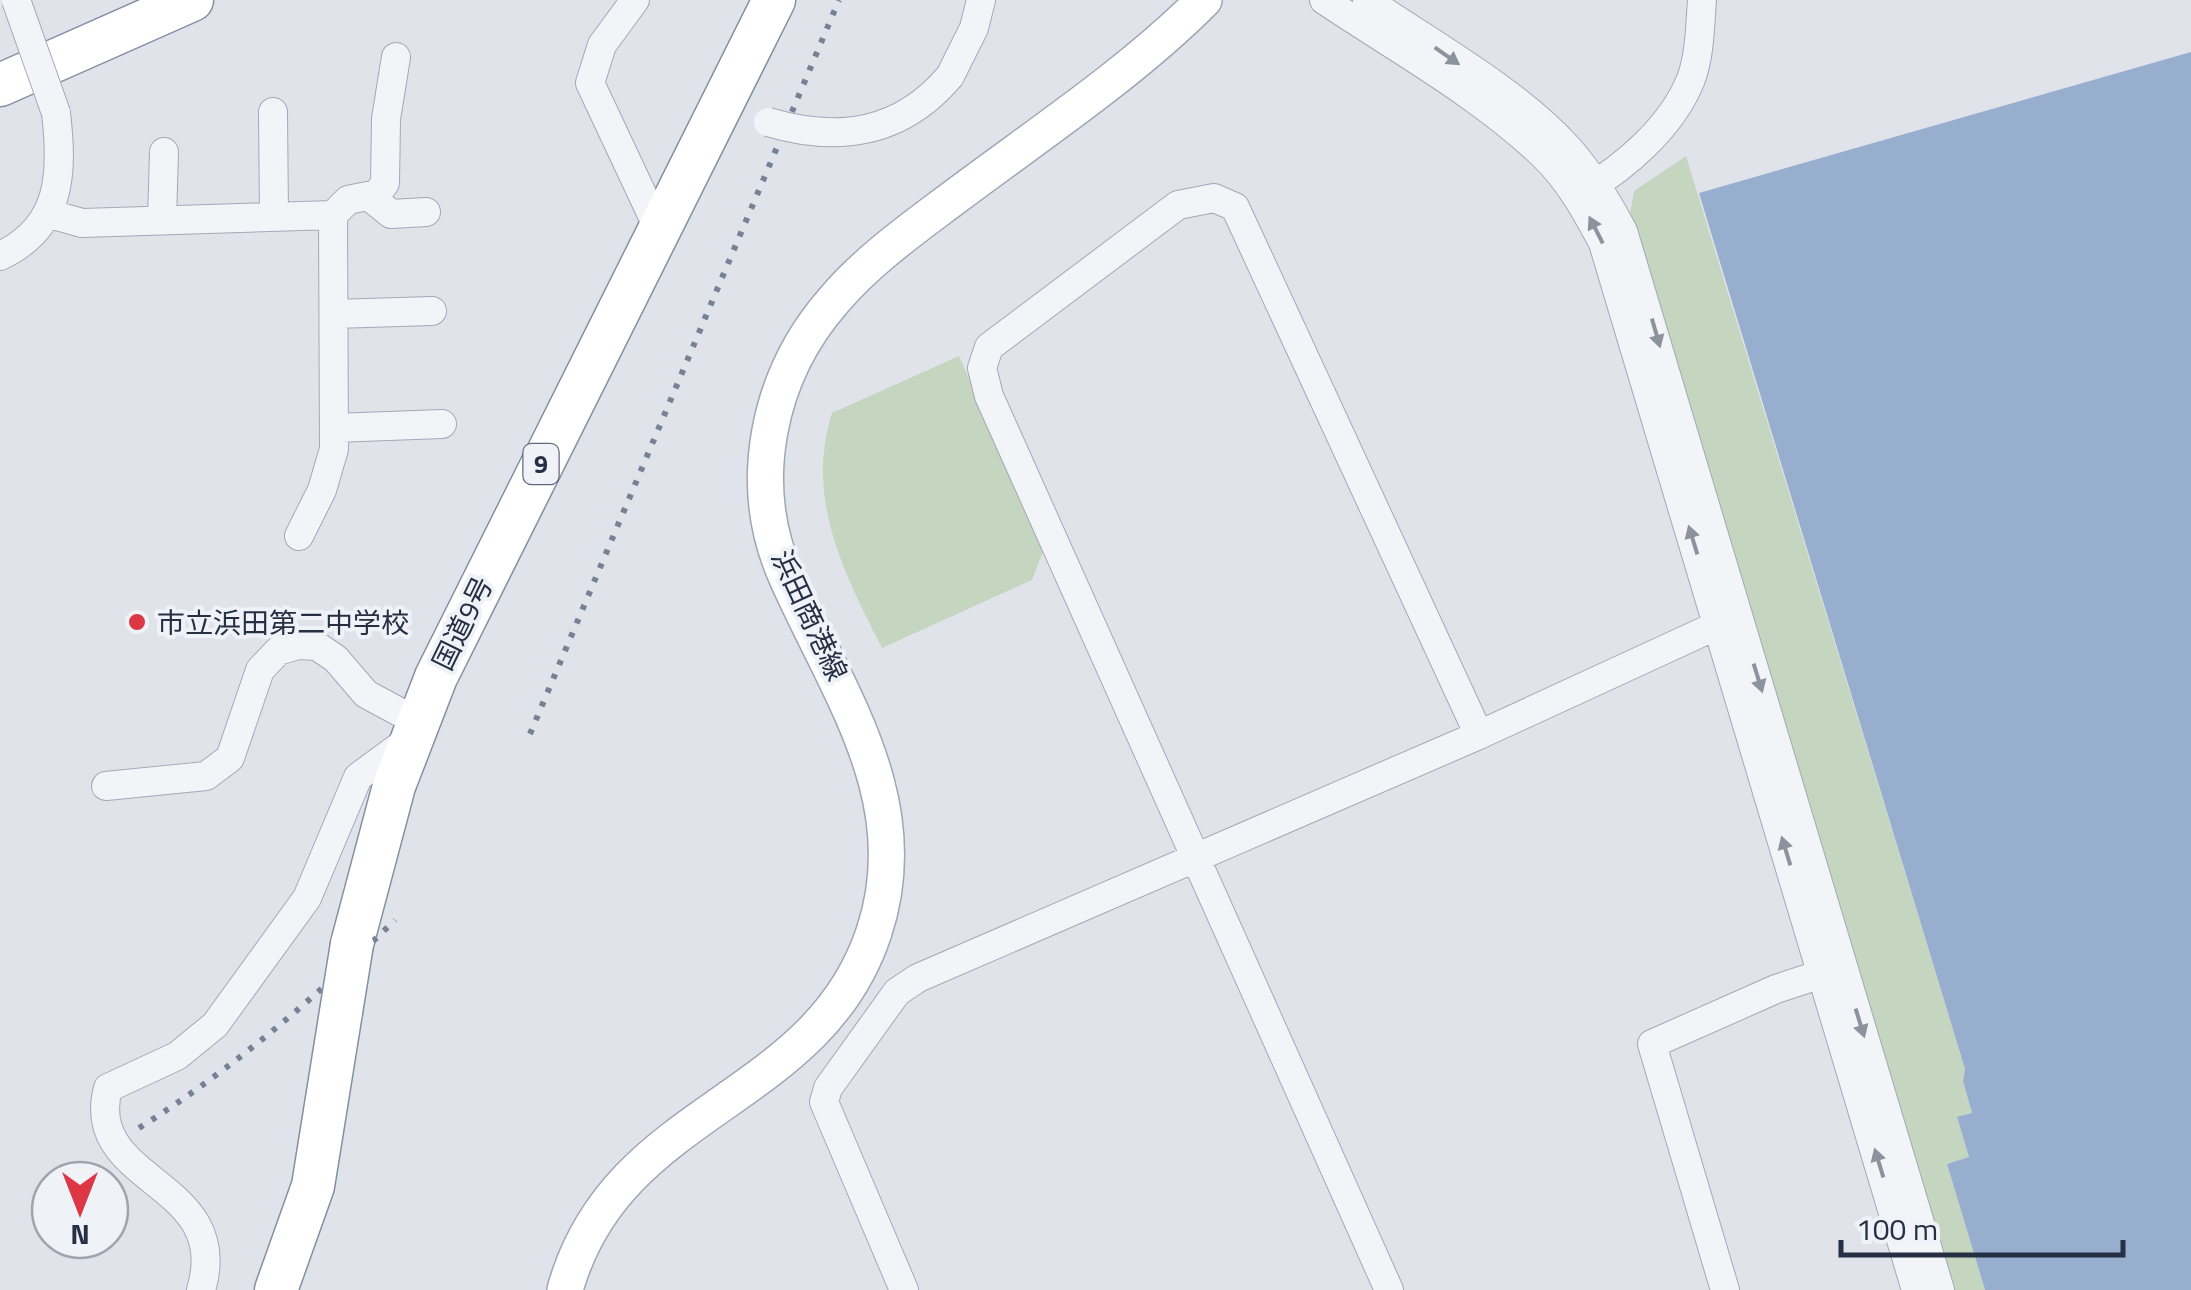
<svg xmlns="http://www.w3.org/2000/svg" width="2191" height="1290" viewBox="0 0 2191 1290" font-family="'Titillium Web','Noto Sans JP',sans-serif">
<style>
.green{fill:#c4d5c0}
.water{fill:#97aece}
.lines{fill:none;stroke-linecap:round;stroke-linejoin:round}
.minor-casing{stroke:#a4a9b5;stroke-width:30}
.major-casing{stroke:#9ea6b7;stroke-width:38}
.highway-casing{stroke:#858fa3;stroke-width:45}
.minor{stroke:#f3f4f8;stroke-width:28}
.major{stroke:#fff;stroke-width:35}
.highway{stroke:#fff;stroke-width:42}
.rail{stroke:#778196;stroke-width:6;stroke-dasharray:5 10;stroke-linecap:butt}
.minor-bridge-casing{stroke:#a4a9b5;stroke-width:30;stroke-linecap:butt}
.highway-bridge-casing{stroke:#858fa3;stroke-width:45;stroke-linecap:butt}
.minor-bridge{stroke:#f3f4f8;stroke-width:28}
.highway-bridge{stroke:#fff;stroke-width:42}
.oneway{fill:#8c929e}
.poi-dot{fill:#dd3745;stroke:#eff2f7;stroke-width:4}
.labels{text-anchor:middle;dominant-baseline:central;stroke-width:8;stroke-linejoin:round;paint-order:stroke}
.shield{fill:#eff2f7;stroke:#626a7a;stroke-width:2.5}
.shield-label{font-size:25px;font-weight:bold;fill:#262f44}
.street-label{font-size:28px;fill:#262f44;stroke:#eff2f7}
.poi-label{font-size:28px;fill:#262f44;stroke:#eff2f7;text-anchor:start}
</style>
<rect width="100%" height="100%" fill="#e0e3ea"/>
<path class="green" d="M 1686,156 L 1965,1069 L 1963,1081 L 1972,1113 L 1957,1118 L 1969,1157 L 1947,1164 L 1985,1290 L 1945,1290 L 1628,226 L 1634,191 Z
M 959,356 L 1044,549 L 1032,580 L 882,648 C 844,573 805,499 832,413 Z"/>
<path class="water" d="M 2191,52 L 2191,1290 L 1985,1290 L 1947,1164 L 1969,1157 L 1957,1117 L 1972,1113 L 1963,1081 L 1965,1069 L 1699,193 Z"/>
<g class="lines">
<defs>
<path id="minor" d="M 635,0 L 602,45 L 590,83 L 660,232
M 1324,0 C 1397,49 1479,94 1543,155 C 1569,180 1586,211 1603,243 L 1916,1290
M 1367,0 C 1431,44 1515,90 1567,147 C 1590,172 1607,201 1623,231 L 1940,1290
M 950,76 L 974,28 L 981,0
M 273,112 L 274,217
M 1583,192 C 1626,166 1672,127 1691,79 C 1700,55 1700,25 1702,0
M 370,197 L 391,214 L 426,212
M 50,214 L 82,223 L 333,215
M 162,220 L 164,152
M 0,256 C 62,227 63,173 56,113
M 334,314 L 432,311
M 334,428 L 442,424
M 299,536 L 322,490 L 334,449 L 333,215 L 348,200 L 377,194 L 385,183 L 386,119 L 396,57
M 106,786 L 206,776 L 230,758 L 260,670 L 278,651 L 298,645 L 317,646 L 336,659 L 366,694 L 418,722
M 201,1290 C 234,1179 82,1185 108,1088 L 177,1056 L 215,1025 L 307,898 L 358,777 L 411,738
M 904,1290 L 824,1102 L 828,1088 L 897,992 L 918,978 L 1479,735 L 1733,618
M 1389,1290 L 989,396 L 982,368 L 989,347 L 1178,205 L 1214,198 L 1235,207 L 1479,735
M 1725,1290 L 1652,1044 L 1776,989 L 1837,969"/>
<path id="major" d="M 565,1290 C 616,1105 817,1106 874,932 C 918,800 837,692 786,576 C 745,483 768,375 834,300 C 867,261 912,229 952,199 C 1037,135 1129,75 1204,0"/>
<path id="highway" d="M 0,85 L 192,0
M 352,944 L 394,786 L 436,677 L 774,0
M 276,1290 L 313,1186 L 341,1012"/>
</defs>
<use href="#minor" class="minor-casing"/>
<use href="#major" class="major-casing"/>
<use href="#highway" class="highway-casing"/>
<use href="#minor" class="minor"/>
<use href="#major" class="major"/>
<use href="#highway" class="highway"/>
<path class="rail" d="M 530,734 L 839,0
M 139,1128 C 234,1068 315,998 395,920"/>
<defs>
<path id="minor-bridge" d="M 16,0 L 56,113
M 768,122 C 839,143 901,134 950,76"/>
<path id="highway-bridge" d="M 341,1012 L 352,944"/>
</defs>
<use href="#minor-bridge" class="minor-bridge-casing"/>
<use href="#highway-bridge" class="highway-bridge-casing"/>
<use href="#minor-bridge" class="minor-bridge"/>
<use href="#highway-bridge" class="highway-bridge"/>
</g>
<defs><path id="oneway-solid" d="M-6-.8H1V-3.2L6.5 0L1 3.2V.8H-6Z" transform="scale(2.5)"/></defs>
<g class="oneway">
<use href="#oneway-solid" transform="translate(1447 56) rotate(35)"/>
<use href="#oneway-solid" transform="translate(1596 230) rotate(-117)"/>
<use href="#oneway-solid" transform="translate(1656 333) rotate(74)"/>
<use href="#oneway-solid" transform="translate(1693 540) rotate(-107)"/>
<use href="#oneway-solid" transform="translate(1758 678) rotate(73)"/>
<use href="#oneway-solid" transform="translate(1786 851) rotate(-107)"/>
<use href="#oneway-solid" transform="translate(1860 1023) rotate(73)"/>
<use href="#oneway-solid" transform="translate(1879 1163) rotate(-107)"/>
</g>
<circle class="poi-dot" cx="137" cy="622" r="10"/>
<g class="labels">
<rect class="shield" x="523.5" y="444" width="35" height="40" rx="8"/>
<g class="shield-label">
<text x="541" y="464">9</text>
</g>
<g class="street-label">
<text transform="translate(810 615) rotate(65)">浜田商港線</text>
<text transform="translate(462 623) rotate(-64)">国道9号</text>
</g>
<g class="poi-label">
<text x="157" y="622">市立浜田第二中学校</text>
</g>
</g>
<g transform="translate(80 1210) rotate(180)"><circle r="48" fill="#eff2f7" stroke="#9fa4af" stroke-width="2.5"/>
<path d="M0-8L18 38L0 25L-18 38Z" fill="#dd3745"/>
<text y="-15" font-size="28" font-weight="bold" text-anchor="middle" fill="#262f44">N</text>
</g>
<path d="M1841 1240v15h282v-15" fill="none" stroke="#262f44" stroke-width="5"/>
<text x="1856" y="1240" font-size="30" fill="#262f44" stroke="#eff2f7" stroke-width="8" paint-order="stroke">100 m</text>
</svg>
